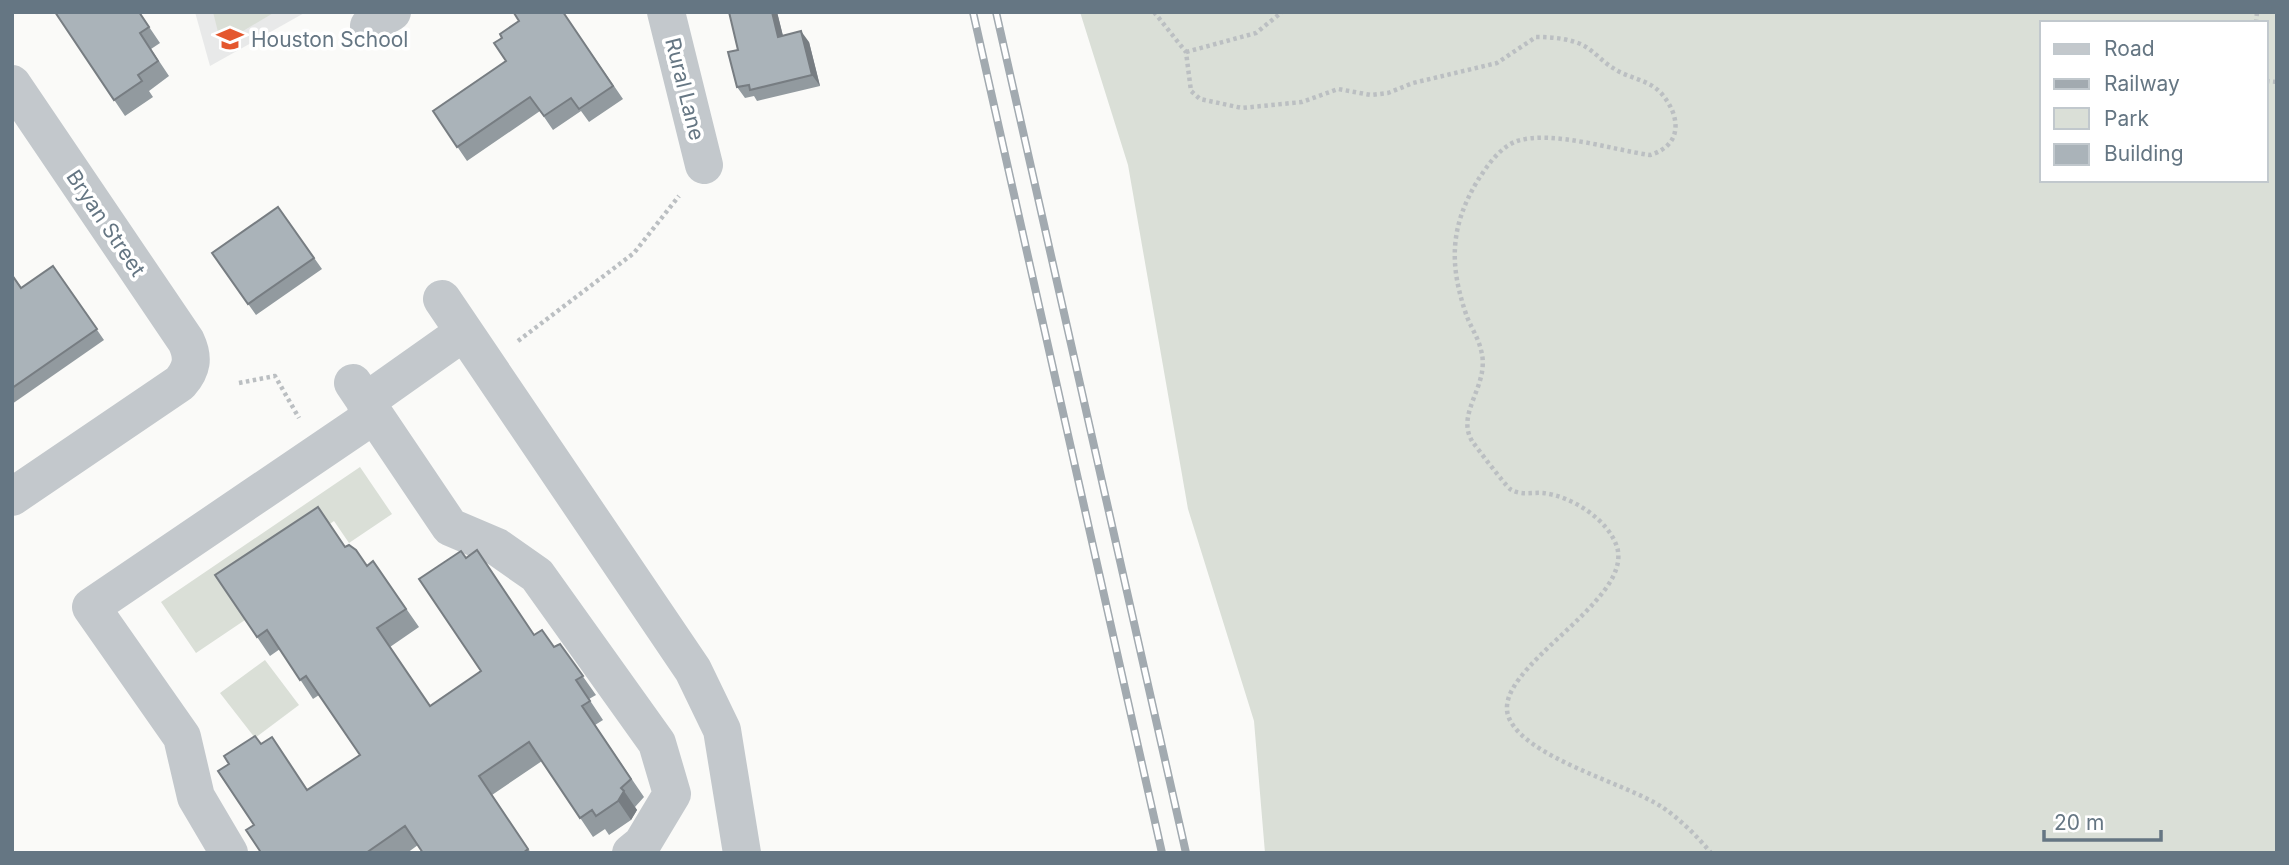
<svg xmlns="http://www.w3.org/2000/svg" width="2289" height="865" viewBox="0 0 2289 865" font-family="Inter,sans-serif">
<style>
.built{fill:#e8e9e9}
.green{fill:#dadfd7;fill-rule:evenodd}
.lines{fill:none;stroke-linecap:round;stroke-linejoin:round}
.path{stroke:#bbbfc2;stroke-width:4.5;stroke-dasharray:3.5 3.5;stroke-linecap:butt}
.minor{stroke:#c3c8cc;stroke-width:38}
.rail-casing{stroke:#a2aab0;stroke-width:8}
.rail{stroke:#fff;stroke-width:5;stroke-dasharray:16;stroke-linecap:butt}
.wall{fill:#929a9f}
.shaded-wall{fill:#777d82}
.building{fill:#aab3b9;stroke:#777d82;stroke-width:2}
.labels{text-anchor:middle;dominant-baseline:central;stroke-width:7;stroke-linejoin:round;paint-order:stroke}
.poi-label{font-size:21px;fill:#657683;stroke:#fff;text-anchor:start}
.street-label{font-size:21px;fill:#657683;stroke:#fff}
</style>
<rect width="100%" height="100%" fill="#fafaf8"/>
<path class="built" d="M 195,12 L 306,12 L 210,66 Z"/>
<path class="green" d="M 213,12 L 275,12 L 221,44 Z
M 1080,12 L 2277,12 L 2277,853 L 1265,853 L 1254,721 L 1188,509 L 1128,165 ZM 2042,23 L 2266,23 L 2266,180 L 2042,180 Z
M 360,467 L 392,514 L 349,543 L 334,521 L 228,594 L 245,620 L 196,653 L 161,602 Z
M 265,660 L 299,705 L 255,738 L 220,693 Z"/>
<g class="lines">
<path class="path" d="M 1154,12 L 1186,52 L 1191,91 L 1200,99 L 1242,108 L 1302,102 L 1338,89 L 1371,95 L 1388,93 L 1413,83 L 1497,63 L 1536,37 C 1550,37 1564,38 1578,43 C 1592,48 1601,61 1613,68 C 1627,78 1648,79 1661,93 C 1681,116 1683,145 1650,155 C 1613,150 1553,130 1517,141 C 1500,147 1487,166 1478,180 C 1450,226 1449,264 1466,314 C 1470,326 1478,337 1481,350 C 1491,385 1455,412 1472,441 C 1477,448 1505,485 1510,489 C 1521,496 1531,492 1543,493 C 1571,496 1608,519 1617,547 C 1634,603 1488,669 1509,718 C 1526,758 1625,783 1662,807 C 1680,819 1698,837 1711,853
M 2256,23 L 2257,12
M 1186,52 L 1256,33 L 1282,12
M 2266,81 L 2277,82
M 518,341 L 634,253 L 679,196
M 239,383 L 275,376 L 299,418"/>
<path class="minor" d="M 666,12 L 704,165
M 369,26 L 392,12
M 12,84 L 186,341 C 194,358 192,369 180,383 L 12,497
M 442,299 L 693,670 L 722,730 L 742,853
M 353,383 L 450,527 L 497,547 L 537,575 L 657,743 L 672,794 L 642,844 L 631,853
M 365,402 L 464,332
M 229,853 L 196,797 L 182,737 L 91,607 L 374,415"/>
<defs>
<path id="rail" d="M 973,12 L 1162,853
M 996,12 L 1186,853"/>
</defs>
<use href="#rail" class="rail-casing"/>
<use href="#rail" class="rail"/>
</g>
<path class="wall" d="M 55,12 L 139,12 L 160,43 L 151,49 L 169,76 L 149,91 L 153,97 L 125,116 Z
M 563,12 L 623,99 L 589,122 L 581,111 L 553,130 L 540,111 L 467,161 L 433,111 L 506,61 Z
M 729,12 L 777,12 L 783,36 L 809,42 L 820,86 L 757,101 L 754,96 L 745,98 L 737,87 L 738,50 Z
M 278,207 L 322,269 L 256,315 L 212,253 Z
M 53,266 L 104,340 L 12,404 L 12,275 L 22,288 Z
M 346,547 L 367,565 L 373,561 L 419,627 L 390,647 L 430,706 L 481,671 L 466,558 L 534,634 L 555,647 L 560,644 L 596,695 L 589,699 L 603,720 L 595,725 L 644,797 L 635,807 L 637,810 L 631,820 L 609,835 L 605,829 L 593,837 L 542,761 L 492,795 L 531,853 L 423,853 L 418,845 L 407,853 L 258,853 L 260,851 L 254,825 L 261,744 L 308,790 L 360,755 L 319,695 L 313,699 L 280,649 L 270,656 L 215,575 Z"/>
<path class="shaded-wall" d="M 772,12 L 777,12 L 786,48 L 778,37 Z
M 801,31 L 809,42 L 820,86 L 812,75 Z
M 624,791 L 637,810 L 631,820 L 618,801 Z"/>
<path class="building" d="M 55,12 L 139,12 L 149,27 L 140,33 L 158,61 L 138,75 L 142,81 L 114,100 Z
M 563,12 L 613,86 L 579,109 L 571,98 L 544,116 L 530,97 L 457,147 L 433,111 L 506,61 L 494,43 L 502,38 L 500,34 L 519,21 L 514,13 Z
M 729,12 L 772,12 L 778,37 L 801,31 L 812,75 L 750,90 L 749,85 L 737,87 L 728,52 L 738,50 Z
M 278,207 L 314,258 L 248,304 L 212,253 Z
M 53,266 L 97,329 L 12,388 L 12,275 L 21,288 Z
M 318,507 L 345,547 L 349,545 L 356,550 L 367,566 L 373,561 L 406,609 L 377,628 L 430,706 L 481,671 L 419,579 L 461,551 L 466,558 L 477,550 L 534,635 L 542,630 L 554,647 L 560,644 L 583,676 L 576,680 L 590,701 L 582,706 L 631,779 L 621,788 L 624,791 L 618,801 L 596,816 L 592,810 L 580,818 L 529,742 L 479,776 L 528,849 L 523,853 L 423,853 L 405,826 L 366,853 L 258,853 L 260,851 L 246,830 L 254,825 L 218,771 L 229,764 L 224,756 L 255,736 L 261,744 L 272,737 L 307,790 L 360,755 L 306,676 L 300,680 L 267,630 L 257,637 L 215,575 Z"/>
<defs>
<symbol id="school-bare" viewBox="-9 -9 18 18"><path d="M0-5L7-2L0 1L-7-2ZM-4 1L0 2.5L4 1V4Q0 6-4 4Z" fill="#e4572e" stroke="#fff" stroke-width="2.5" paint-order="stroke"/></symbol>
</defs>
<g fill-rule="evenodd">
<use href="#school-bare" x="211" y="20" width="38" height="38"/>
</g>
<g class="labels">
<g class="poi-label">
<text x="251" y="39">Houston School</text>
</g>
<g class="street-label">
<text transform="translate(685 89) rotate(76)">Rural Lane</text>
<text transform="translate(106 223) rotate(56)">Bryan Street</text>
</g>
</g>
<rect width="2289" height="865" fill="none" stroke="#657683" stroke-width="28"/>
<rect x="2040" y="21" width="228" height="161" fill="#ffffff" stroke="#c1c8cd" stroke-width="2"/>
<rect x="2054" y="44" width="35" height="10" fill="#c3c8cc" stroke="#c1c8cd" stroke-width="2"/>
<text x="2104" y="56" font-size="21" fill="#657683">Road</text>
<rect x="2054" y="79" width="35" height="10" fill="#a2aab0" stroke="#c1c8cd" stroke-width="2"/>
<text x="2104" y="91" font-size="21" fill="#657683">Railway</text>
<rect x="2054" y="108" width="35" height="21" fill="#dadfd7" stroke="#c1c8cd" stroke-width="2"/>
<text x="2104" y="126" font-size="21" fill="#657683">Park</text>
<rect x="2054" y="144" width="35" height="21" fill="#aab3b9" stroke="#c1c8cd" stroke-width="2"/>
<text x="2104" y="161" font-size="21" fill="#657683">Building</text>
<path d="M2044 830v10h117v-10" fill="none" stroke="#657683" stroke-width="3.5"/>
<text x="2054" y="830" font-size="21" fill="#657683" stroke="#ffffff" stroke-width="5" paint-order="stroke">20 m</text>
</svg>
